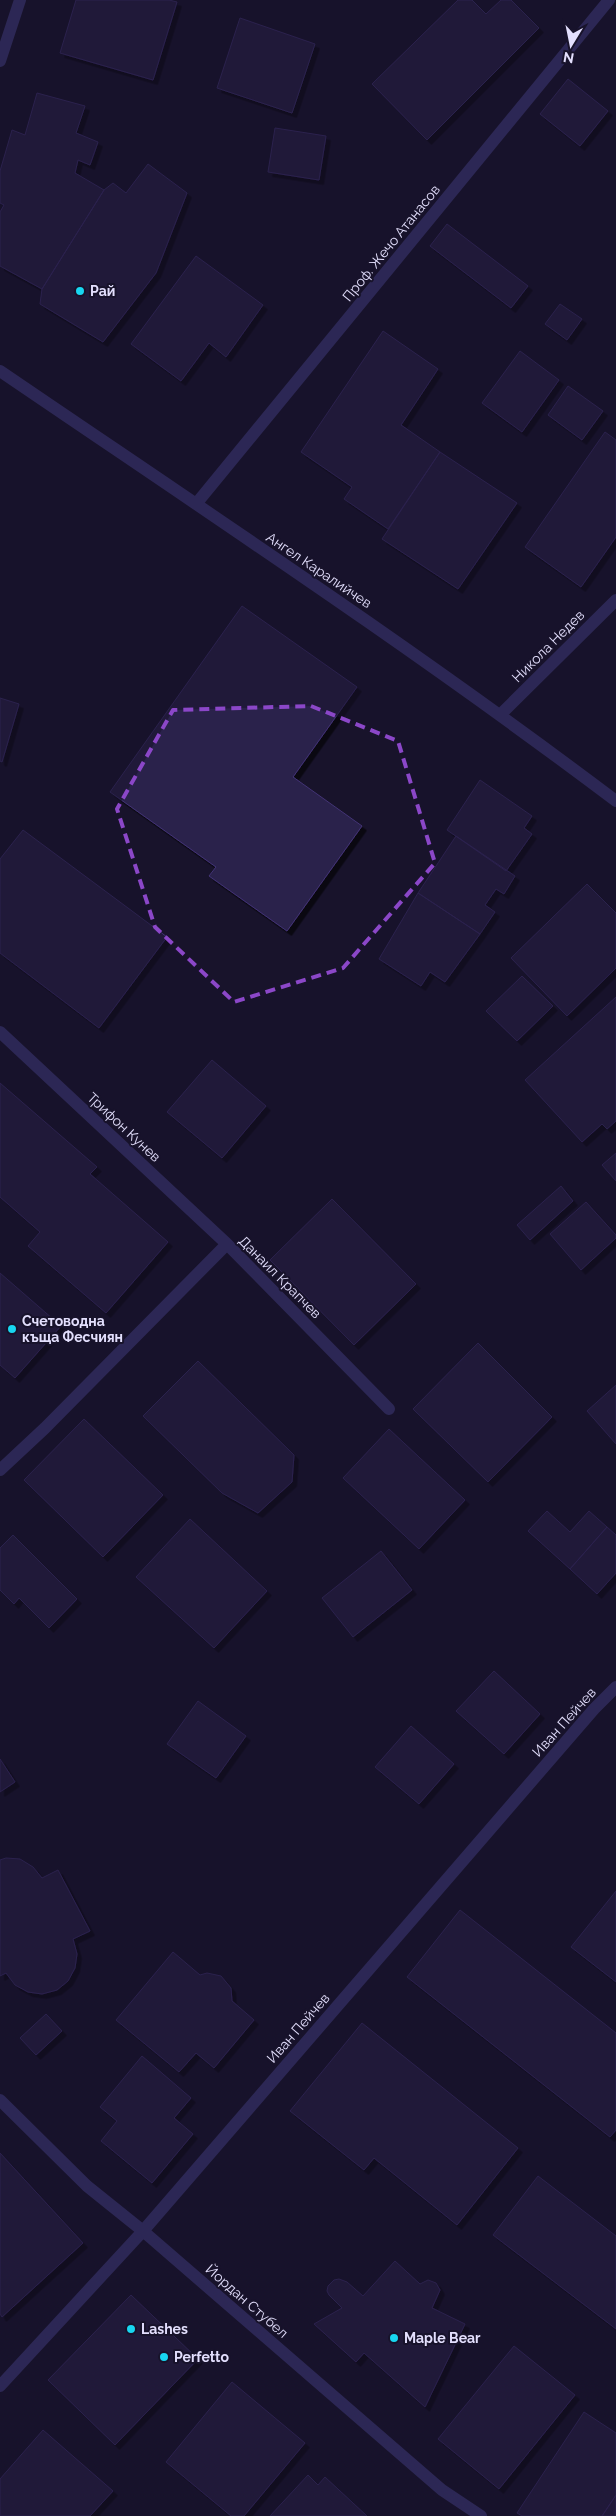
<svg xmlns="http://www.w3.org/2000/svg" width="616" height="2516" viewBox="0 0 616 2516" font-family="Raleway,sans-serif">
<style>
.building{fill:#2a204b;stroke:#423475;filter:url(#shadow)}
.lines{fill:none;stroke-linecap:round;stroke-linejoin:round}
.street{stroke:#464287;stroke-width:12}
.marked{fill:none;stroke:#8b47c8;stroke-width:4;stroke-dasharray:10 6;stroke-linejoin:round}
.poi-dot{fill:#18d6f0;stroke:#18132b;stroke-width:2}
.labels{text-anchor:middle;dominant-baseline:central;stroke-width:4;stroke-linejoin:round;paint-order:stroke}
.street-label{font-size:14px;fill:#e3dffd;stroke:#18132b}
.poi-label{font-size:14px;font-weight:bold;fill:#e3dffd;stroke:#18132b;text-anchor:start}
</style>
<defs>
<filter id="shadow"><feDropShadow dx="4.5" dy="4.5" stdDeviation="0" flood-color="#0009"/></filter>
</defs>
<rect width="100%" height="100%" fill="#18132b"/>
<path class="building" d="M 76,0 L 169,0 L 177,2 L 153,80 L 60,53 Z
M 458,0 L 472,0 L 486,14 L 501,0 L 511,0 L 539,28 L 427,140 L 372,84 Z
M 240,18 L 315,44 L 292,113 L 217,88 Z
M 568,79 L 608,111 L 580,146 L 540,114 Z
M 37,93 L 85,106 L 76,133 L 98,142 L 90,165 L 78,160 L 75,173 L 104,190 L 42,289 L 0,266 L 0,212 L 4,205 L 0,203 L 0,171 L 12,130 L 25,135 Z
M 275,128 L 326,136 L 319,180 L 268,172 Z
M 148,164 L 187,193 L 156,273 L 103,342 L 40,304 L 42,289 L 104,190 L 113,183 L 126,193 Z
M 447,224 L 528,286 L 511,308 L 430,246 Z
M 196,256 L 263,305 L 226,357 L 209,343 L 181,381 L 131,344 Z
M 560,304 L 582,319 L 567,340 L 545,324 Z
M 383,331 L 438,369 L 401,425 L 440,452 L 388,529 L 344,499 L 352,487 L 301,452 Z
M 520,351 L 559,380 L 522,432 L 482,403 Z
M 568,386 L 603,411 L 582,440 L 548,415 Z
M 605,432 L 616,440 L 616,537 L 581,587 L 525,547 Z
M 440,452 L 517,503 L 458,589 L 382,539 Z
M 242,606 L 357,687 L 293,777 L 362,826 L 287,931 L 209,876 L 216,867 L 110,792 Z
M 0,698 L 19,704 L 2,762 L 0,761 Z
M 480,780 L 532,816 L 524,828 L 532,834 L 506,871 L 447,830 Z
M 23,830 L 167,937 L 99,1028 L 0,953 L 0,859 Z
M 456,836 L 515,876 L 504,894 L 496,889 L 485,905 L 495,912 L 480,934 L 418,893 Z
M 587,884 L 616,913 L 616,968 L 567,1016 L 511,958 Z
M 418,893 L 480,934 L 445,982 L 430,972 L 421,986 L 379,959 Z
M 522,976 L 553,1006 L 517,1041 L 486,1011 Z
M 616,997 L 616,1121 L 607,1129 L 602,1124 L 582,1142 L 525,1080 Z
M 212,1060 L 266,1106 L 222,1158 L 167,1112 Z
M 0,1083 L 97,1167 L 90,1174 L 168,1242 L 106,1313 L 28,1246 L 40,1232 L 0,1197 Z
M 616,1153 L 616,1181 L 602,1165 Z
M 561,1186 L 573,1201 L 530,1240 L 517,1225 Z
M 332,1199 L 416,1284 L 354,1345 L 270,1260 Z
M 586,1202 L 616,1235 L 616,1238 L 581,1270 L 550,1234 Z
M 0,1273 L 61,1326 L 15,1378 L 0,1365 Z
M 478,1343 L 552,1417 L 488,1482 L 413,1409 Z
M 198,1361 L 294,1455 L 292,1482 L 258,1513 L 222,1493 L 143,1416 Z
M 616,1385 L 616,1444 L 587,1411 Z
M 84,1419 L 163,1495 L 103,1557 L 24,1480 Z
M 389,1429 L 465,1500 L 419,1549 L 343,1478 Z
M 547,1511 L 570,1532 L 589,1511 L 607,1527 L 570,1569 L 528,1531 Z
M 190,1519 L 267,1591 L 214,1648 L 136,1577 Z
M 607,1527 L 616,1535 L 616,1573 L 597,1594 L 570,1569 Z
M 13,1535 L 77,1599 L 49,1628 L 19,1598 L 14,1604 L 0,1590 L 0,1548 Z
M 381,1551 L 412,1590 L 353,1637 L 322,1598 Z
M 494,1671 L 540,1714 L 504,1754 L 456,1711 Z
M 198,1701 L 246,1736 L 216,1778 L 167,1744 Z
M 411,1726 L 454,1764 L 419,1804 L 375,1767 Z
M 0,1759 L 15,1782 L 0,1792 Z
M 6,1858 L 20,1859 L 33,1867 L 42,1878 L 58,1870 L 90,1931 L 73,1939 L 77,1954 L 75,1968 L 68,1981 L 57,1990 L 42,1994 L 28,1992 L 15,1985 L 6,1973 L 0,1976 L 0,1860 Z
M 616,1891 L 616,1982 L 571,1947 Z
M 460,1910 L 616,2033 L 616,2130 L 610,2137 L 407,1977 Z
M 173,1952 L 200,1975 L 207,1973 L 221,1976 L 231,1988 L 232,2001 L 254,2020 L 214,2068 L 196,2053 L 179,2072 L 116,2020 Z
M 46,2014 L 62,2031 L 36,2055 L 20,2038 Z
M 362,2023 L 518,2148 L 457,2225 L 374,2158 L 364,2170 L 290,2111 Z
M 142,2056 L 191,2098 L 174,2118 L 193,2134 L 152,2183 L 101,2141 L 117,2121 L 100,2107 Z
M 0,2153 L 83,2243 L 2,2317 L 0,2314 Z
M 538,2176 L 616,2236 L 616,2329 L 493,2235 Z
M 395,2261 L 420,2284 L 428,2280 L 436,2283 L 440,2290 L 432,2308 L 465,2324 L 425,2407 L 364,2353 L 356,2362 L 314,2324 L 342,2308 L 329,2295 L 327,2291 L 328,2286 L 334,2280 L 339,2279 L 347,2282 L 363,2296 Z
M 131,2295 L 198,2359 L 115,2445 L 48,2380 Z
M 514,2346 L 575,2395 L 499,2489 L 438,2439 Z
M 232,2382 L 305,2443 L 244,2516 L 231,2516 L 166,2462 Z
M 584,2412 L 616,2433 L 616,2495 L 602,2516 L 522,2516 L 517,2513 Z
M 43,2430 L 113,2491 L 90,2516 L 0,2516 L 0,2479 Z
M 308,2475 L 318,2485 L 325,2477 L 367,2516 L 270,2516 Z
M 616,2495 L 616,2516 L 602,2516 Z"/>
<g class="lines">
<path class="street" d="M 0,61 L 20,0
M 0,371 C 207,512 416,650 616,801
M 196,504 L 609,0
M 501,714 L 616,600
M 0,1032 L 227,1244 L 389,1409
M 0,1470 L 45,1428 L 227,1244
M 0,2100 L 87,2186 L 143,2231 L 442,2490 L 481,2516
M 0,2386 L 143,2231 L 594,1709 L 616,1687"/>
</g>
<path d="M0 0H616V2516H0ZM 311,706 L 398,741 L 435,863 L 343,968 L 234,1002 L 155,927 L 117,809 L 173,710 Z" fill="#18132b" fill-opacity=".55" fill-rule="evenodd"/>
<path class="marked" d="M 311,706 L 398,741 L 435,863 L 343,968 L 234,1002 L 155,927 L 117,809 L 173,710 Z"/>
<g class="poi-dot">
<circle cx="80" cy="291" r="5"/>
<circle cx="12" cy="1329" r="5"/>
<circle cx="131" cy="2329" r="5"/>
<circle cx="394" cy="2338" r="5"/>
<circle cx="164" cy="2357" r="5"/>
</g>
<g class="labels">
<g class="street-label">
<text transform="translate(391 243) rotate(-51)">Проф. Жечо Атанасов</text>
<text transform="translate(319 570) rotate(34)">Ангел Каралийчев</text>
<text transform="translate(548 646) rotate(-45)">Никола Недев</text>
<text transform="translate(124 1127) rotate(43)">Трифон Кунев</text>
<text transform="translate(280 1277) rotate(45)">Данаил Крапчев</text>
<text transform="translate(564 1722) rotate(-48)">Иван Пейчев</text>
<text transform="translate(298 2028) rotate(-49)">Иван Пейчев</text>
<text transform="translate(247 2301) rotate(41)">Йордан Стубел</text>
</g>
<g class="poi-label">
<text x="90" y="291">Рай</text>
<text x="22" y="1321">Счетоводна<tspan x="22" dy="16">къща Фесчиян</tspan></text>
<text x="141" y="2329">Lashes</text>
<text x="404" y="2338">Maple Bear</text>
<text x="174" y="2357">Perfetto</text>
</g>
</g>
<g transform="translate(571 45) rotate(190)" stroke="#18132b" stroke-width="4" paint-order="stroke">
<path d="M0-4L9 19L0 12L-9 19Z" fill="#e3dffd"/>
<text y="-8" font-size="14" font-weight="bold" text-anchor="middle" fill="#e3dffd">N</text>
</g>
</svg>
